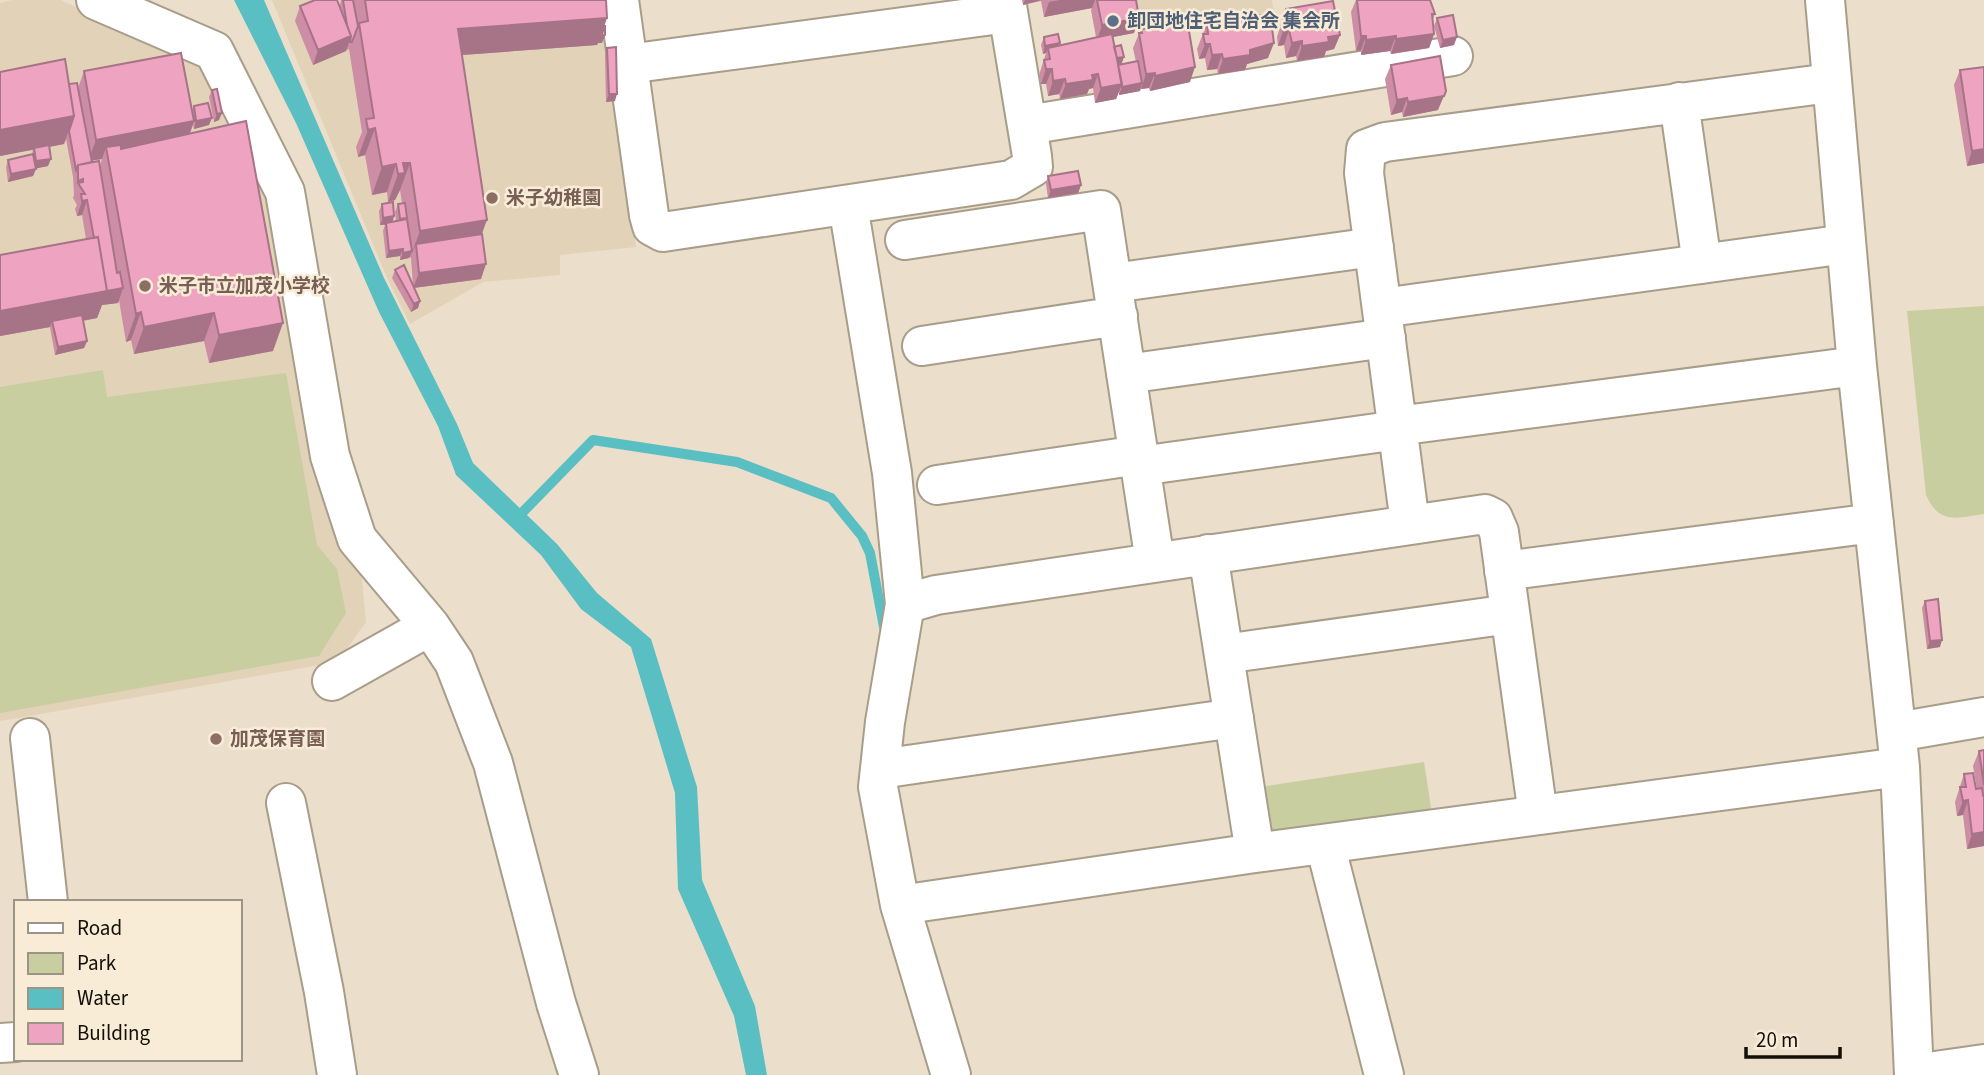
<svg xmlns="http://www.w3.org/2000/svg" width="1984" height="1075" viewBox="0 0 1984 1075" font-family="'Source Sans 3','Noto Sans JP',sans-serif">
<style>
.built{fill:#e2d2b8}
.green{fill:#c8ce9f}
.water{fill:#5abfc2}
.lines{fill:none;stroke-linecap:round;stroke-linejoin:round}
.stream{stroke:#5abfc2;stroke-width:10}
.minor-casing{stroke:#a89d8a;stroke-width:42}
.minor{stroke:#fff;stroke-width:38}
.wall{fill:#cd8da5;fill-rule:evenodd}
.shaded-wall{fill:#a77386}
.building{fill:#eea4c0;stroke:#a77386;stroke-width:2}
.service-dot{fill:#5c6f8a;stroke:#f8ecd7;stroke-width:2.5}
.education-dot{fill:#8d6e63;stroke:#f8ecd7;stroke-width:2.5}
.labels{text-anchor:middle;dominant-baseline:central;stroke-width:5;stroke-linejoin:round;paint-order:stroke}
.service-label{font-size:19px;font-weight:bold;fill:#4e5e75;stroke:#f8ecd7;text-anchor:start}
.education-label{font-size:19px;font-weight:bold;fill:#785e54;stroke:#f8ecd7;text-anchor:start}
</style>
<rect width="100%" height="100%" fill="#ebdeca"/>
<path class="built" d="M 12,0 L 61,0 L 219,74 L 252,127 L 360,559 L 366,622 L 337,662 L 0,721 L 0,3 Z
M 272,0 L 606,0 L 636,247 L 560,255 L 560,275 L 483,282 L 410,324 L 387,278 Z
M 1134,0 L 1272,0 L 1274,14 L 1140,34 Z"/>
<path class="green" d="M 1984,306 L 1984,514 C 1955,518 1940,525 1926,495 L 1907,311 Z
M 103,370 L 107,397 L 286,373 L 317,545 L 337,569 L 346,613 L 319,656 L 0,713 L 0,387 Z
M 1424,762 L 1432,814 L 1269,837 L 1254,788 Z"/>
<path class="water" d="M 234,0 L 264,0 L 384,278 L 457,424 L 473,463 L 557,544 L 597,593 L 651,639 L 697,787 L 702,880 L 755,1006 L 767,1075 L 746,1075 L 734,1016 L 678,889 L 675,793 L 631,647 L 581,609 L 541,555 L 456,475 L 438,426 L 379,312 L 296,123 Z"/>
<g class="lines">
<path class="stream" d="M 517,518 L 593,440 L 737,462 L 831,498 L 862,536 L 870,553 L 884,627"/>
<defs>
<path id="minor" d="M 96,0 L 214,51 L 285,192 L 330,456 L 357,539 L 430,626 L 454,662 L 493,763 L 556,1003 L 579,1075
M 619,0 L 649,215 L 652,226 L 663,232 L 1011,180 L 1033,167 L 1032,156 L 1006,0
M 1825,0 L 1857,366 L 1900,767 L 1914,1075
M 628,64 L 1008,13
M 1679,102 L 1702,264
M 1027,125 L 1453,56
M 848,205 L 892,473 L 905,604 L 885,722 L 878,787 L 900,905 L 951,1075
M 905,240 L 1101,210 L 1155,562
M 1113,283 L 1374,247
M 1382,308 L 1846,244
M 922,346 L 1118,316
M 1126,374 L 1386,338
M 1397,426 L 1857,366
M 1140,466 L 1398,430
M 937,485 L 1139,455
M 1410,524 L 1364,173 L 1366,149 L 1385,142 L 1830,83
M 1208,554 L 1255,853
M 1504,571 L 1874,523
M 905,604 L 936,595 L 1485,514 L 1493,518 L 1499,532 L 1538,815
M 1224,654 L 1510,614
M 332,681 L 430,626
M 1897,732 L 1984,717
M 30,738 L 48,902
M 880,769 L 1234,718
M 286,803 L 324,992 L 337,1075
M 1325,844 L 1384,1075
M 900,905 L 1255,853 L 1900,767
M 0,1043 L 16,1042
M 1914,1074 L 1984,1064"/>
</defs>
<use href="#minor" class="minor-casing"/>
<use href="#minor" class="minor"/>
</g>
<path class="wall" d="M 341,0 L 606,0 L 602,43 L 598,43 L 597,45 L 462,55 L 481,234 L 481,279 L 414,288 L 420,301 L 418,308 L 411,312 L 392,278 L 395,270 L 413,285 L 411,258 L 410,257 L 409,258 L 400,260 L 400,256 L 386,258 L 383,231 L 385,225 L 380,225 L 379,211 L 382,204 L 392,222 L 396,221 L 395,212 L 398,204 L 402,203 L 400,190 L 395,200 L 388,202 L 387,192 L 372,195 L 365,155 L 358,157 L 356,147 L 362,132 L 349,49 L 347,50 L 347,49 L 346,51 L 313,65 L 295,21 L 300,6 L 340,9 L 340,5 Z
M 1022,0 L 1136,0 L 1134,33 L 1113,37 L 1114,47 L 1124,57 L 1121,64 L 1136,62 L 1133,48 L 1141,29 L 1190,82 L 1150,91 L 1149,88 L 1141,89 L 1141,87 L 1140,91 L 1119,95 L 1119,92 L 1116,99 L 1095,103 L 1093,88 L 1089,89 L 1087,94 L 1060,99 L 1059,94 L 1048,96 L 1046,84 L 1041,84 L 1039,75 L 1046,53 L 1043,54 L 1041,45 L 1044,37 L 1060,43 L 1060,45 L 1096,37 L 1091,10 L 1092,8 L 1044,17 L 1041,1 L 1023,5 Z
M 1356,0 L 1430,0 L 1435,14 L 1432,21 L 1434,34 L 1429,48 L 1391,54 L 1390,51 L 1361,55 L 1361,50 L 1356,51 L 1351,12 Z
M 1286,9 L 1340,35 L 1334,49 L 1326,51 L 1324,57 L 1297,61 L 1296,56 L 1286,58 L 1284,45 L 1278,46 L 1277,37 Z
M 1437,18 L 1454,45 L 1440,48 L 1434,26 Z
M 1207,23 L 1268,58 L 1247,64 L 1245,70 L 1218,74 L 1217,69 L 1207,70 L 1205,58 L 1199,59 L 1197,49 Z
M 607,48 L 615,101 L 606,102 L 605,55 Z
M 1391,65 L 1438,110 L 1403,117 L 1402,112 L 1391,115 L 1385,79 Z
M 1960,70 L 1984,163 L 1967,166 L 1954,85 Z
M 84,71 L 192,110 L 194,106 L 209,125 L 194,129 L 193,125 L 190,134 L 273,351 L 209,363 L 204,341 L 134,354 L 131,340 L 126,342 L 119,300 L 118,303 L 102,305 L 97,318 L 83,321 L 87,341 L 84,348 L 55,355 L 50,327 L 0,336 L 86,239 L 82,215 L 77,216 L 75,209 L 77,205 L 73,198 L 74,195 L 73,177 L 66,139 L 64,144 L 49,147 L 48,166 L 36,168 L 33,176 L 8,182 L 6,167 L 8,160 L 32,154 L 33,149 L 0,156 L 0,72 L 69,84 L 78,88 ZM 102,159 L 100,166 L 92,162 L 91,161 Z
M 212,90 L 219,120 L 214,122 L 209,97 Z
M 1048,176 L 1081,185 L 1078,193 L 1048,198 L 1046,184 Z
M 1925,601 L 1940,647 L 1927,649 L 1922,608 Z
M 1984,750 L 1984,846 L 1967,849 L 1963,815 L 1957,816 L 1955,802 L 1964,774 L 1977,789 L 1973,766 L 1979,751 Z"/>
<path class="shaded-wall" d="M 1025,0 L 1041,0 L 1023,5 Z
M 1060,0 L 1095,0 L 1092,8 L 1044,17 L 1049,2 Z
M 607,18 L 601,36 L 605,35 L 602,43 L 598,43 L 597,45 L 448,56 L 458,29 Z
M 1139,18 L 1134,33 L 1097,40 L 1102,25 Z
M 1289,30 L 1284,45 L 1278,46 L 1283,31 Z
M 1434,34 L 1429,48 L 1391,54 L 1396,39 Z
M 1340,35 L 1334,49 L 1326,51 L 1324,57 L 1297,61 L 1302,46 L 1328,37 Z
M 351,36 L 346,51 L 313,65 L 318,50 Z
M 1361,36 L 1366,36 L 1361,50 L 1356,51 Z
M 1396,36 L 1390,51 L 1361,55 L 1366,40 Z
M 1457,37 L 1454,45 L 1440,48 L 1443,40 Z
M 1302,41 L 1296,56 L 1286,58 L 1292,43 Z
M 1060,43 L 1058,50 L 1048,48 L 1046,53 L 1043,54 L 1045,46 Z
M 1274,43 L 1268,58 L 1247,64 L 1245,70 L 1218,74 L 1223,59 L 1250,50 Z
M 1205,44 L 1210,44 L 1205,58 L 1199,59 Z
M 1222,54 L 1217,69 L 1207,70 L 1212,55 Z
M 1124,57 L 1121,65 L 1113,66 L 1115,58 Z
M 1195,67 L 1190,82 L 1150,91 L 1155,76 Z
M 1046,69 L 1052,69 L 1046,84 L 1041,84 Z
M 1155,73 L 1149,88 L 1141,89 L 1146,74 Z
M 1098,74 L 1093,88 L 1089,89 L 1087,94 L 1060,99 L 1066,84 Z
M 1065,79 L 1059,94 L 1048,96 L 1053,81 Z
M 1142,83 L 1140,91 L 1119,95 L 1122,87 Z
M 1122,84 L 1116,99 L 1095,103 L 1101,88 Z
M 1446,91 L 1438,110 L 1403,117 L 1408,102 Z
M 609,94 L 617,94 L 615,101 L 606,102 Z
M 1407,98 L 1402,112 L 1391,115 L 1397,100 Z
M 222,113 L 219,120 L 214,122 L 217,114 Z
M 74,116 L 64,144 L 0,156 L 0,130 Z
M 212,118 L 209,125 L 194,129 L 196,121 Z
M 194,121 L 186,143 L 108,157 L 106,147 L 102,159 L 88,161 L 96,140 Z
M 375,128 L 365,155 L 358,157 L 368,130 Z
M 1984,149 L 1984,163 L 1967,166 L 1972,151 Z
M 51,159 L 48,166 L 34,169 L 36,161 Z
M 403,163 L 410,163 L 400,190 L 395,200 L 388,202 L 398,174 Z
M 396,164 L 387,192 L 372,195 L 382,167 Z
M 36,169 L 33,176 L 8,182 L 11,174 Z
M 1081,185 L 1078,193 L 1048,198 L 1051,190 Z
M 87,200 L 82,215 L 77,216 L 82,201 Z
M 394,216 L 392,224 L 380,225 L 383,218 Z
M 487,220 L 477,247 L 416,244 L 410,258 L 420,231 Z
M 403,249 L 400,256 L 386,258 L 389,251 Z
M 412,251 L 409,258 L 400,260 L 403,253 Z
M 486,264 L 481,279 L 413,288 L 419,273 Z
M 123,288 L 118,303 L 102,305 L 97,318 L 54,326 L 52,321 L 50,327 L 0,336 L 0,311 Z
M 420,301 L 418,308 L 411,312 L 414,304 Z
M 141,312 L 131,340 L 126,342 L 136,314 Z
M 214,313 L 204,341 L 134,354 L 144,327 Z
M 283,323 L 273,351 L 209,363 L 219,335 Z
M 87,341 L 84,348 L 55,355 L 58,347 Z
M 1942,640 L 1940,647 L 1927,649 L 1930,641 Z
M 1968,800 L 1963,815 L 1957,816 L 1963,801 Z
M 1984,832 L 1984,846 L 1967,849 L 1972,834 Z"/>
<path class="building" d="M 315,0 L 337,0 L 351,36 L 318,50 L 300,6 Z
M 343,0 L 353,0 L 358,26 L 352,42 L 350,42 L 351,36 L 347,25 Z
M 365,0 L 606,0 L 607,18 L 458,29 L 487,220 L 420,231 L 410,163 L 403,163 L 405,173 L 398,174 L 396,164 L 382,167 L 375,128 L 368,130 L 366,119 L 374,118 L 359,23 L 368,21 Z
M 1097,0 L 1136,0 L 1139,18 L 1102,25 Z
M 1357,0 L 1430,0 L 1435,14 L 1432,14 L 1434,34 L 1396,39 L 1396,36 L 1366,40 L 1366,36 L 1361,36 Z
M 1333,1 L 1340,35 L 1328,37 L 1329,42 L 1302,46 L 1302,41 L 1292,43 L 1289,30 L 1283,31 L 1282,22 L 1287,22 L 1286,9 Z
M 1270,14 L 1274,43 L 1250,50 L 1250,55 L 1223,59 L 1222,54 L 1212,55 L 1210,44 L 1205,44 L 1203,34 L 1208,34 L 1207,23 Z
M 1453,15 L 1457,37 L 1443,40 L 1437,18 Z
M 605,25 L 605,35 L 601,36 Z
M 1188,25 L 1195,67 L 1155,76 L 1155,73 L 1146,74 L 1139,33 L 1142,33 L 1141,29 Z
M 1058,34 L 1060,43 L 1045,46 L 1044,37 Z
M 1112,34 L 1122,84 L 1101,88 L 1098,74 L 1092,75 L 1093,80 L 1066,84 L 1065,79 L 1053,81 L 1052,69 L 1046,69 L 1044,60 L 1050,59 L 1048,48 Z
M 1121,45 L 1124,57 L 1117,58 L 1114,47 Z
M 616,47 L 617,94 L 609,94 L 607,48 Z
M 181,53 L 194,121 L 96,140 L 84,71 Z
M 1440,56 L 1446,91 L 1444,96 L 1408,102 L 1407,98 L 1397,100 L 1391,65 Z
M 65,59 L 74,116 L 0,130 L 0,72 Z
M 1138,61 L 1142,83 L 1122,87 L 1118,65 Z
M 1984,67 L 1984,149 L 1972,151 L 1960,70 Z
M 77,83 L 92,162 L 78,165 L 76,170 L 69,131 L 74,116 L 69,84 Z
M 217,89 L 222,113 L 217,114 L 212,90 Z
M 208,103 L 212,118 L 196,121 L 194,106 Z
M 246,121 L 283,323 L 219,335 L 214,313 L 144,327 L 141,312 L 136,314 L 106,147 L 121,145 L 121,149 Z
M 49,145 L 51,159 L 36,161 L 34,148 Z
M 33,154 L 36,169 L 11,174 L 8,160 Z
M 99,161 L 117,273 L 120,272 L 123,288 L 107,291 L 98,237 L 94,238 L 87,200 L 82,201 L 81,194 L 85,194 L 78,183 L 83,182 L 83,179 L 78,181 L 78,165 Z
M 1078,171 L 1081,185 L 1051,190 L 1048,176 Z
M 393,202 L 394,216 L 383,218 L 382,204 Z
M 405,203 L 407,218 L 400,219 L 398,204 Z
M 407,219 L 412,251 L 403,253 L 403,249 L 389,251 L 386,223 Z
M 482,234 L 486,264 L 419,273 L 416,244 Z
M 98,237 L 107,291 L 0,311 L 0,255 Z
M 404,265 L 420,301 L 414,304 L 395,270 Z
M 82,315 L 87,341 L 58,347 L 52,321 Z
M 1938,599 L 1942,640 L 1930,641 L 1925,601 Z
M 1984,750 L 1984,785 L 1979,751 Z
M 1973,773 L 1976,789 L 1982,788 L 1983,795 L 1984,794 L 1984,832 L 1972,834 L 1968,800 L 1963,801 L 1960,787 L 1966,787 L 1964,774 Z"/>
<circle class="service-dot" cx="1113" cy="21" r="7"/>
<g class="education-dot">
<circle cx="492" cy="198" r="7"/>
<circle cx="145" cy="286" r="7"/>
<circle cx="216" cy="739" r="7"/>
</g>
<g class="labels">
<g class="service-label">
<text x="1127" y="21">卸団地住宅自治会 集会所</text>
</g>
<g class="education-label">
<text x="506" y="198">米子幼稚園</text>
<text x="159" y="286">米子市立加茂小学校</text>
<text x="230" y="739">加茂保育園</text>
</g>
</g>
<rect x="14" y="900" width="228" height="161" fill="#f8ecd7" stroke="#9c9484" stroke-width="2"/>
<rect x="28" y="923" width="35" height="10" fill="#ffffff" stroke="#9c9484" stroke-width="2"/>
<text x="77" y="935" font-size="21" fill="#130f08">Road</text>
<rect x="28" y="953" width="35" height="21" fill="#c8ce9f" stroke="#9c9484" stroke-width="2"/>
<text x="77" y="970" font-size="21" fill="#130f08">Park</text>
<rect x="28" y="988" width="35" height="21" fill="#5abfc2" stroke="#9c9484" stroke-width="2"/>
<text x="77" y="1005" font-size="21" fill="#130f08">Water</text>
<rect x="28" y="1023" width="35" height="21" fill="#eea4c0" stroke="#9c9484" stroke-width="2"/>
<text x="77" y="1040" font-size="21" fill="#130f08">Building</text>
<path d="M1746 1047v10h94v-10" fill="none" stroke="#130f08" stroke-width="3.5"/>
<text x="1756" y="1047" font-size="21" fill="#130f08" stroke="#f8ecd7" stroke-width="5" paint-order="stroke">20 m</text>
</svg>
